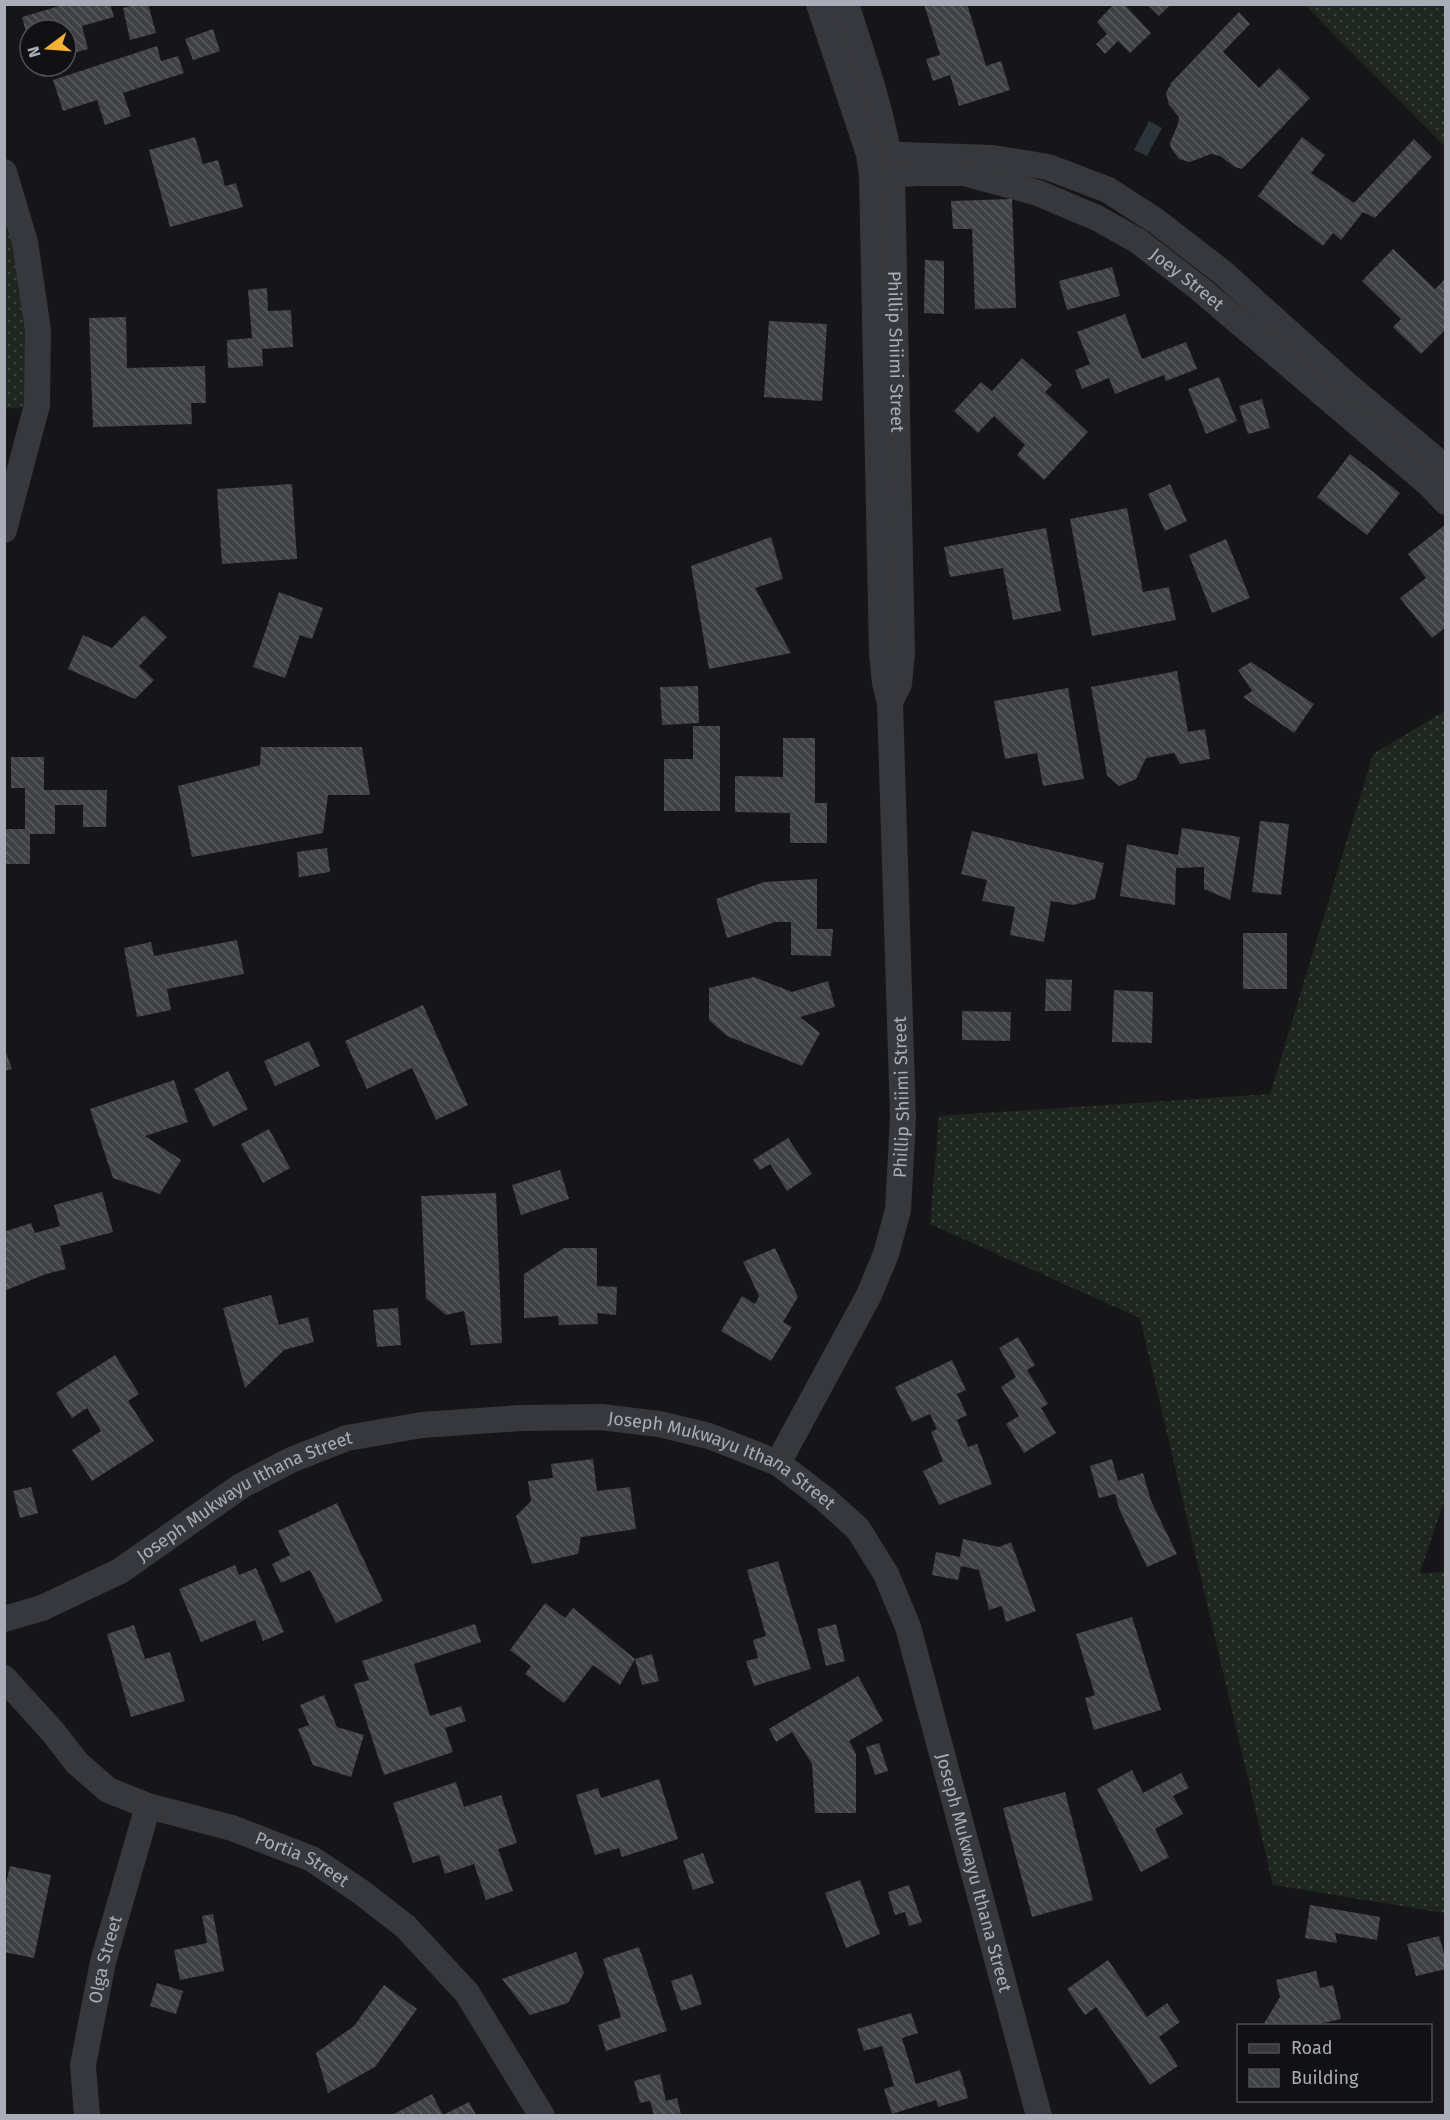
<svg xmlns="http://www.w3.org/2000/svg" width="1450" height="2120" viewBox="0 0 1450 2120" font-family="'Fira Sans',sans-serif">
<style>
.grass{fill:url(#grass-dots)}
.water{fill:#2c353c}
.building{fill:url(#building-back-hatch)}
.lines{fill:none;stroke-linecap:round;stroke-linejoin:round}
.minor{stroke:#37383d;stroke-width:26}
.labels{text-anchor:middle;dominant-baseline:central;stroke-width:5;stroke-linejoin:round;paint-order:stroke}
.street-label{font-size:18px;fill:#a8adb8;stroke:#111113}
</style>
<defs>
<pattern id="grass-dots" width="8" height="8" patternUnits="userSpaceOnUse" patternTransform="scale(1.5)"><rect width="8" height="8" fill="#1e261f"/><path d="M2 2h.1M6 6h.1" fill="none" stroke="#3c433d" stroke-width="1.8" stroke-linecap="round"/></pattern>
<pattern id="building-back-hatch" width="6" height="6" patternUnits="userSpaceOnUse" patternTransform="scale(1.5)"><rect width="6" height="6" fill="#404145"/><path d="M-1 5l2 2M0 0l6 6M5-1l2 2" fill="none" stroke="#595a5e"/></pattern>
</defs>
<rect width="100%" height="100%" fill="#161618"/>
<path class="grass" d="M 1305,5 L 1445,5 L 1445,147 Z
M 4,172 L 37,405 L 5,409 L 4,409 Z
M 1445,711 L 1446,1495 L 1420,1573 L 1445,1572 L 1445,1913 L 1273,1885 L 1140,1318 L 930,1224 L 939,1116 L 1270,1094 L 1373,754 Z"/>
<path class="water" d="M 1149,121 L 1162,128 L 1147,156 L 1134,150 Z"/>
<path class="building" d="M 66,4 L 110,4 L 114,17 L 82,26 L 88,49 L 66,55 L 66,30 L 30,30 L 29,43 L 22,17 Z
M 139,4 L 148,4 L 156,33 L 130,40 L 123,8 Z
M 924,4 L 967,4 L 986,66 L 1001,61 L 1010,90 L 959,106 L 950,75 L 933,81 L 926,59 L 940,55 Z
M 1114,4 L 1124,4 L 1151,33 L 1130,53 L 1118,41 L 1105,54 L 1096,44 L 1107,34 L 1097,22 Z
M 1147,4 L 1171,4 L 1159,16 Z
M 1239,12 L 1250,24 L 1223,52 L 1259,88 L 1279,68 L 1310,98 L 1242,169 L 1235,167 L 1220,156 L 1211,154 L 1190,162 L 1179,159 L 1171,148 L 1170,143 L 1178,124 L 1179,117 L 1169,105 L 1166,93 L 1171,83 Z
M 213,29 L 220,51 L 193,60 L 185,39 Z
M 157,46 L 161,61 L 178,56 L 184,73 L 123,93 L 131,116 L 105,125 L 97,100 L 63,111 L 53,80 Z
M 195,137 L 203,164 L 218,160 L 225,186 L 236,183 L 243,207 L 170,227 L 149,150 Z
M 1302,137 L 1325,155 L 1311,173 L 1354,203 L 1414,139 L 1432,157 L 1375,218 L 1363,212 L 1341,240 L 1333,233 L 1323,246 L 1258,196 Z
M 1012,199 L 1016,308 L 975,309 L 972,229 L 953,229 L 951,201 Z
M 1393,249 L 1435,289 L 1446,278 L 1446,329 L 1421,354 L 1393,327 L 1401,319 L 1362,281 Z
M 925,260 L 944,261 L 944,314 L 924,313 Z
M 1112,267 L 1120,296 L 1067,310 L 1059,281 Z
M 267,288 L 268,311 L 291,310 L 293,347 L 262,349 L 263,366 L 228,368 L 227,340 L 252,338 L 248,290 Z
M 1125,314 L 1142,359 L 1186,342 L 1197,369 L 1166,381 L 1164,375 L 1115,394 L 1109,378 L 1082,389 L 1075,370 L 1090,364 L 1077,332 Z
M 126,317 L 127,368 L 205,366 L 206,403 L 191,403 L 192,424 L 93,427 L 89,318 Z
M 769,321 L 827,324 L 822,401 L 764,397 Z
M 1022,358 L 1052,385 L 1045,392 L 1088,432 L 1044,480 L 1017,455 L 1025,445 L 994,416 L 978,433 L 954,411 L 981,382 L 992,391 Z
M 1219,377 L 1237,421 L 1206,434 L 1188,389 Z
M 1262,399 L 1270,428 L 1248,434 L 1239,406 Z
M 1350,454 L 1400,493 L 1367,535 L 1317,497 Z
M 292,484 L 297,559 L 222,564 L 217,489 Z
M 1170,484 L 1187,521 L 1165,531 L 1148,494 Z
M 1127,508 L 1143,592 L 1169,587 L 1176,620 L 1092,636 L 1070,519 Z
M 1446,524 L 1446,627 L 1432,638 L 1400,598 L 1426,578 L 1408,554 Z
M 1046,528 L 1061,611 L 1013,620 L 1003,568 L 950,577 L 944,547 Z
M 771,537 L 783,579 L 755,588 L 791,653 L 709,669 L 691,566 Z
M 1226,539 L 1250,598 L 1212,613 L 1189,555 Z
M 279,592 L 323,608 L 312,639 L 300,635 L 285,678 L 253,667 Z
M 144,615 L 167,637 L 139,666 L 154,680 L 135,699 L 68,669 L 83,635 L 112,648 Z
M 1251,662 L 1314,704 L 1294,733 L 1243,697 L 1252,691 L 1238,670 Z
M 1177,671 L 1188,732 L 1205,729 L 1210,759 L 1180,764 L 1174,753 L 1146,758 L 1136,779 L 1119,786 L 1107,775 L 1091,687 Z
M 698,686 L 699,723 L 662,725 L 660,687 Z
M 1068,688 L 1084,779 L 1043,786 L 1037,753 L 1005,759 L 994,701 Z
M 693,726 L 720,726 L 720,811 L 664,811 L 664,759 L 693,759 Z
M 783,738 L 815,738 L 815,803 L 827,803 L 827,843 L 790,843 L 790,813 L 735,812 L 735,776 L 783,777 Z
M 261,747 L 362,747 L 370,795 L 328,795 L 323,833 L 192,857 L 178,786 L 260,765 Z
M 11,757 L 44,757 L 44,790 L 107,790 L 106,827 L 83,827 L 83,805 L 55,805 L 55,834 L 30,834 L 30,864 L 4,864 L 4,829 L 25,829 L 25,788 L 11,788 Z
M 1260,821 L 1289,824 L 1281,895 L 1252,892 Z
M 1182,828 L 1240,837 L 1230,900 L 1204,889 L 1204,867 L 1176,868 L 1175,905 L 1120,896 L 1127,844 L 1178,855 Z
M 972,831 L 1104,863 L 1095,899 L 1073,905 L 1051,901 L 1044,942 L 1010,935 L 1015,907 L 982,901 L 987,880 L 961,874 Z
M 327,848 L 330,872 L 299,877 L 297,852 Z
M 817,879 L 817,929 L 833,929 L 831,956 L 791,955 L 791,922 L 775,922 L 727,938 L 716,899 L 764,882 Z
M 1243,933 L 1287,933 L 1287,989 L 1243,989 Z
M 237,940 L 244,974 L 167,989 L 171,1010 L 137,1017 L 124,948 L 151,942 L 154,956 Z
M 754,977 L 792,992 L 828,981 L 835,1007 L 800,1017 L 820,1033 L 802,1066 L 727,1036 L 709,1020 L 709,988 Z
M 1046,979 L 1072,980 L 1071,1011 L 1045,1011 Z
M 1114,990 L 1153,992 L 1152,1043 L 1112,1042 Z
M 423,1005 L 468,1105 L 436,1120 L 412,1068 L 367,1089 L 345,1041 Z
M 962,1011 L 1011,1012 L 1010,1041 L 962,1040 Z
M 309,1041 L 320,1066 L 275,1086 L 264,1061 Z
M 4,1047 L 12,1069 L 4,1071 Z
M 228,1071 L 248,1109 L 213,1127 L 194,1089 Z
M 174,1080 L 188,1122 L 145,1136 L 181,1160 L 160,1194 L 113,1178 L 90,1109 Z
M 269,1129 L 290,1168 L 263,1183 L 241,1144 Z
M 788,1138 L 812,1174 L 787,1191 L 770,1164 L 760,1170 L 753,1160 Z
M 560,1170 L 569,1199 L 521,1215 L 512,1185 Z
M 102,1192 L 113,1232 L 60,1246 L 66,1269 L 46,1274 L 4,1291 L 4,1232 L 31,1223 L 35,1233 L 60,1226 L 54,1205 Z
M 496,1193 L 502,1343 L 471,1345 L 464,1311 L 446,1315 L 426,1298 L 421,1196 Z
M 564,1248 L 597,1248 L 597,1286 L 617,1287 L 616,1315 L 597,1313 L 598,1324 L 559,1325 L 558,1316 L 524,1318 L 524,1274 Z
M 775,1248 L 798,1297 L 783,1322 L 792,1327 L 771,1361 L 721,1331 L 742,1296 L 755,1304 L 759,1296 L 743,1262 Z
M 271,1295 L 279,1325 L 308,1317 L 314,1342 L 284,1350 L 245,1388 L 223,1308 Z
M 398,1308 L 401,1345 L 377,1347 L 373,1310 Z
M 1018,1337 L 1035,1365 L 1027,1370 L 1048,1404 L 1041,1408 L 1056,1433 L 1024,1453 L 1006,1424 L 1019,1416 L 1001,1387 L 1016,1377 L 999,1348 Z
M 115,1355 L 139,1394 L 128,1401 L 154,1441 L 92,1481 L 72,1450 L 101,1431 L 87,1408 L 72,1418 L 56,1393 Z
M 952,1360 L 966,1390 L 957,1394 L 967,1415 L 957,1420 L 968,1447 L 977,1444 L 992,1484 L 939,1505 L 923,1471 L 943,1461 L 931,1432 L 937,1429 L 930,1414 L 912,1422 L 895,1387 Z
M 593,1459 L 597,1491 L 630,1487 L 636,1529 L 581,1537 L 578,1554 L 532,1564 L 516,1516 L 531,1501 L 528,1481 L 553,1478 L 551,1464 Z
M 1112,1459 L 1118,1481 L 1143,1473 L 1151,1501 L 1177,1554 L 1147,1567 L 1120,1511 L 1115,1494 L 1099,1498 L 1090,1466 Z
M 31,1487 L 38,1513 L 20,1518 L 13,1491 Z
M 337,1503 L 383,1601 L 336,1623 L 310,1570 L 281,1583 L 272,1564 L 290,1555 L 278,1531 Z
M 963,1539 L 999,1547 L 1011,1542 L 1036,1611 L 1006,1622 L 1002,1606 L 989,1610 L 979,1570 L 961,1566 L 958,1580 L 932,1575 L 936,1552 L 960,1557 Z
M 778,1561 L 811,1669 L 754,1686 L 746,1661 L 758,1658 L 753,1640 L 766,1636 L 747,1570 Z
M 235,1565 L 239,1575 L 256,1568 L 284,1632 L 263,1641 L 255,1620 L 201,1642 L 179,1589 Z
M 545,1603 L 565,1618 L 573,1608 L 635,1659 L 620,1685 L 593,1665 L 564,1703 L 525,1674 L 531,1666 L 510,1650 Z
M 1132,1617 L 1161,1710 L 1094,1730 L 1085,1698 L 1095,1695 L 1076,1634 Z
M 475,1624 L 481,1642 L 414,1664 L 430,1716 L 461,1706 L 466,1721 L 445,1728 L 453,1752 L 384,1775 L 354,1684 L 369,1680 L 362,1661 Z
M 836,1624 L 845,1661 L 826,1666 L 817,1629 Z
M 134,1625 L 145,1659 L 170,1652 L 185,1701 L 131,1717 L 107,1634 Z
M 652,1654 L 659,1681 L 642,1685 L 635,1659 Z
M 858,1676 L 883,1721 L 849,1741 L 856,1754 L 856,1813 L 815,1813 L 812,1764 L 792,1732 L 776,1742 L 769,1729 Z
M 324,1695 L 337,1727 L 364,1735 L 351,1777 L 313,1765 L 298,1729 L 309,1725 L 300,1705 Z
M 879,1743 L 888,1771 L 875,1775 L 866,1747 Z
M 1132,1770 L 1143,1793 L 1181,1773 L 1189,1788 L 1173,1796 L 1183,1814 L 1155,1829 L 1169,1857 L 1141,1872 L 1097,1789 Z
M 659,1779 L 678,1839 L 622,1857 L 619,1848 L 595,1855 L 576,1795 L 598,1788 L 601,1798 Z
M 456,1782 L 464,1807 L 501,1795 L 517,1843 L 498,1849 L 513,1891 L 486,1900 L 474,1864 L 445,1874 L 439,1855 L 413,1863 L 393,1803 Z
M 1065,1792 L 1093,1900 L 1032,1917 L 1003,1808 Z
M 703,1853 L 714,1883 L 693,1890 L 683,1860 Z
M 10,1866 L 51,1875 L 34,1958 L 4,1952 L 4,1892 Z
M 860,1880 L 880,1934 L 846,1948 L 825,1893 Z
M 909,1885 L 922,1922 L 909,1926 L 905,1912 L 895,1915 L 888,1892 Z
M 1310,1905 L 1380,1917 L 1377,1940 L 1335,1933 L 1337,1943 L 1305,1938 Z
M 213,1914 L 224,1971 L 180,1980 L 174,1950 L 207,1943 L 202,1916 Z
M 1439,1936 L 1446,1960 L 1446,1969 L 1416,1976 L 1407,1944 Z
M 639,1947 L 667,2031 L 606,2051 L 598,2025 L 621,2017 L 603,1959 Z
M 576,1952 L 584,1973 L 568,2003 L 530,2015 L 502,1979 Z
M 1108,1960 L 1147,2017 L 1167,2003 L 1180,2022 L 1159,2037 L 1178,2066 L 1150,2085 L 1096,2007 L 1085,2015 L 1067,1989 Z
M 1316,1971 L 1320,1988 L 1333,1985 L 1341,2019 L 1315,2025 L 1263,2025 L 1280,1997 L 1276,1980 Z
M 692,1974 L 702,2004 L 681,2011 L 671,1981 Z
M 157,1983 L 183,1991 L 176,2014 L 150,2006 Z
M 384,1985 L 417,2009 L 375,2067 L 328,2093 L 316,2053 L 354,2026 Z
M 911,2013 L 918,2033 L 902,2038 L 916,2084 L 960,2070 L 968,2098 L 938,2107 L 936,2100 L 892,2114 L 884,2089 L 894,2086 L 882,2046 L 864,2051 L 857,2029 Z
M 660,2074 L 666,2101 L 677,2098 L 681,2115 L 654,2115 L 650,2101 L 640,2103 L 634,2081 Z
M 432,2094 L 443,2115 L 469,2102 L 476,2115 L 392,2115 Z"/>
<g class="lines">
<g class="minor">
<path id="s1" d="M 846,4 C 864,60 884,117 892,175 L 902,654 L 899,684 L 892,698"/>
<path d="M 872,154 L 993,158 L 1048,167 L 1108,190 L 1156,221 L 1222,272 L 1346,384 L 1446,468"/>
<path d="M 4,172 L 25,242 L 38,330 L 37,405 L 4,530"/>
<path id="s2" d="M 875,176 L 918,173 L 964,173 L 1038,193 L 1097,218 L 1138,241 L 1200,289 L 1429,484 L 1446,502"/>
<path id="s3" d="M 778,1463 L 869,1295 L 886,1254 L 898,1210 L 903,1118 L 890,703 L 885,683 L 882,654 L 872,176 L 869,154 L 819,4"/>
<path id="s4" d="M 4,1619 L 42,1608 L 120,1571 L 241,1486 L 291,1460 L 347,1438 L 422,1425 L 520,1418 L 601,1417 L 659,1424 L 709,1436 L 778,1463 L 826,1500 L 858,1529 L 886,1574 L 908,1627 L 1039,2116"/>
<path id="s5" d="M 4,1678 L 53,1732 L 77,1763 L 108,1790 L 148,1806 L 232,1828 L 312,1859 L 361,1892 L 406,1927 L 467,1993 L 542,2116"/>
<path id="s6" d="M 87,2116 L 83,2065 L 103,1962 L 148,1806"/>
</g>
</g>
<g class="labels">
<g class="street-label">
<text stroke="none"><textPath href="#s2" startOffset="339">Joey Street</textPath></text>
<text stroke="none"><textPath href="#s1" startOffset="354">Phillip Shiimi Street</textPath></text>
<text stroke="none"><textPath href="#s3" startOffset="394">Phillip Shiimi Street</textPath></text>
<text stroke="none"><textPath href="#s4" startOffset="776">Joseph Mukwayu Ithana Street</textPath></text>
<text stroke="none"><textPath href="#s4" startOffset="272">Joseph Mukwayu Ithana Street</textPath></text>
<text stroke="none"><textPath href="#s5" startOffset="360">Portia Street</textPath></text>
<text stroke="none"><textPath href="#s4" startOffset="1298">Joseph Mukwayu Ithana Street</textPath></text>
<text stroke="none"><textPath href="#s6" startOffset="159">Olga Street</textPath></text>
</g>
</g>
<rect width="1450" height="2120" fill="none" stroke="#a8adb8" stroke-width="12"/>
<rect x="1237" y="2024" width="195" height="78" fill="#111113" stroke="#4d4f55" stroke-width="1.5"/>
<rect x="1249" y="2044" width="30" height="9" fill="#37383d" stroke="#4d4f55" stroke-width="1.5"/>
<text x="1291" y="2054" font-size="18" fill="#a8adb8">Road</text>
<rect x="1249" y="2069" width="30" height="18" fill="url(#building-back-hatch)" stroke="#4d4f55" stroke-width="1.5"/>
<text x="1291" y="2084" font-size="18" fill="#a8adb8">Building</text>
<g transform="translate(48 48) rotate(254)"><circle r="28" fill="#111113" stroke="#4d4f55" stroke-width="1.5"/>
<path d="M0-4.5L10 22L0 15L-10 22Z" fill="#f2b134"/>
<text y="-9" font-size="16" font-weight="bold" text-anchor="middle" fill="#a8adb8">N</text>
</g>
</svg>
